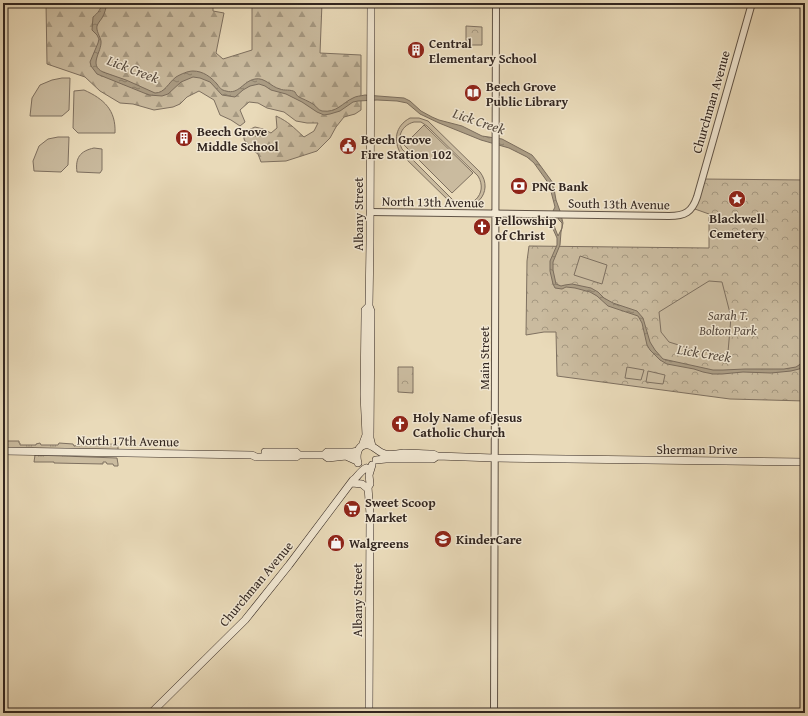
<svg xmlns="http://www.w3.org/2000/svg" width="808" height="716" viewBox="0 0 808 716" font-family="'Gentium Book Plus',serif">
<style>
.grass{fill:url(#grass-tufts);stroke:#7e7060}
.forest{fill:url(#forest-firs);stroke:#7e7060}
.park{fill:url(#park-crowns);stroke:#7e7060}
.pitch{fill:#cabb9f;stroke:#7e7060;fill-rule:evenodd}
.water{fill:url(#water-ripples);stroke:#7b6d5d;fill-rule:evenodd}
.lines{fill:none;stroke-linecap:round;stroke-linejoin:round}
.tertiary-casing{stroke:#605346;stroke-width:8}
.secondary-casing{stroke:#322620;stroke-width:8}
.tertiary{stroke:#f1e7d2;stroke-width:6}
.secondary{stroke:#f1e7d2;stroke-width:7}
.labels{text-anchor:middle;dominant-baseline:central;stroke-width:3;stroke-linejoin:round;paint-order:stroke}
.poi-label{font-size:13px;font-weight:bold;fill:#322620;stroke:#f1e7d2;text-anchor:start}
.street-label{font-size:13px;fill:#322620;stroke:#f1e7d2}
.park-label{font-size:13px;font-style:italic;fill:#584b40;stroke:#f1e7d2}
.water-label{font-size:14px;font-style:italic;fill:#564a3e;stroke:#f1e7d2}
</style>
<defs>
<pattern id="grass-tufts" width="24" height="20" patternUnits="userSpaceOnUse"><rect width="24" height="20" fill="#cabb9f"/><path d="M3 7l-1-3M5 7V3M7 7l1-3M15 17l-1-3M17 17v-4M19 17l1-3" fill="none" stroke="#a59881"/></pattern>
<pattern id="forest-firs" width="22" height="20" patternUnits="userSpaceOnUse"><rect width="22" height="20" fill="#cabb9f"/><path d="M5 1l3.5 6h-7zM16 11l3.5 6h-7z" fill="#a59881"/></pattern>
<pattern id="park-crowns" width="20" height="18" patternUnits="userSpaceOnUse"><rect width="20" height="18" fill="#cabb9f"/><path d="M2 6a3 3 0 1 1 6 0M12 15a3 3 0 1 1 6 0" fill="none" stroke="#a59881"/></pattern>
<pattern id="water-ripples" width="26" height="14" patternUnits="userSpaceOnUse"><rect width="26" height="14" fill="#ab9d85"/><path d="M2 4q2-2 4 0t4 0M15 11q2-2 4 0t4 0" fill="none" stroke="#8c806c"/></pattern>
</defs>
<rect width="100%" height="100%" fill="#e9dab9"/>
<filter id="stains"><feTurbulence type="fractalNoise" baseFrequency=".005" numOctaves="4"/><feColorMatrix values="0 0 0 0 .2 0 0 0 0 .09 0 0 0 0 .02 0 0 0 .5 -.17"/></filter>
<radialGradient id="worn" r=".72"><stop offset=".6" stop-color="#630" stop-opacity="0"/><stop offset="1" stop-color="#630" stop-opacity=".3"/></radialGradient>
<path class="grass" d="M 3,441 L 19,441 L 19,443 L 20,443 L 20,445 L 36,445 L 36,444 L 40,443 L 41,445 L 58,445 L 59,443 L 73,444 L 74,446 L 78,445 L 79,444 L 97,444 L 100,443 C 103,445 113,444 118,444 L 118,449 L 116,451 L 3,449 Z
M 35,455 L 117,458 L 118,464 L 118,466 L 114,466 L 113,464 L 107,464 L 106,462 L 103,462 L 103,464 L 54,463 L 54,462 L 34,462 Z"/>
<path class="forest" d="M 46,3 L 213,3 L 213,11 L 224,13 L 216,53 L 223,59 L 252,50 L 252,3 L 322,3 L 320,53 L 361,55 L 361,110 L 355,114 L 344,117 L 336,127 L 330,138 L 317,151 L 286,161 L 261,162 L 258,154 L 248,147 L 244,139 L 244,132 L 255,127 L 263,129 L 271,133 L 277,128 L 276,116 C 289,122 293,127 304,137 L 314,131 L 318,123 L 307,123 L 296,121 L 284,112 L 267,108 L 258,103 L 249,102 L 240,110 L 245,122 L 240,126 L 231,120 L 220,115 L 214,100 L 199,91 L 187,97 L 180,104 L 173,107 L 154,110 L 133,104 L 120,103 L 100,91 L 85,77 L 47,64 Z"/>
<path class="park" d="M 466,26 L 482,27 L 482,45 L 466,45 Z
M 702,179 L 805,180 L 805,401 L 730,399 L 557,376 L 556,332 L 544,332 L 526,335 L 527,261 L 529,246 L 709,248 L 709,214 L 692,208 Z
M 398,367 L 413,367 L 413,393 L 398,392 Z"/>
<path class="pitch" d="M 62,78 L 70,78 L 69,110 L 62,116 L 30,116 L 32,98 L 40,85 L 52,80 Z
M 84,90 C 104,99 116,110 115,133 L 78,133 L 73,128 L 74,91 Z
M 410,118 L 419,118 L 428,121 L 480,172 C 495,192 474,215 452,204 L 401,154 C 393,141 395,126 410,118 ZM 414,122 L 421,122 L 427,126 L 478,176 C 489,194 470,212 453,200 L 402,149 C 396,137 402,125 414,122 Z
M 424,125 L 473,173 L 452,193 L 404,145 Z
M 58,137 L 69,137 L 68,165 L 61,172 L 34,171 L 33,161 L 39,146 L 48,139 Z
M 94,148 L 102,149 L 102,170 L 100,173 L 77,172 C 75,158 80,151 94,148 Z
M 580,256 L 607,265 L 602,284 L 574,275 Z
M 709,281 L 722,282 L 731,317 L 728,352 L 724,354 L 698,351 L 669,342 L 661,332 L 659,312 Z
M 627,367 L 644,370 L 641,380 L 625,378 Z
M 648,371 L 665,375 L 663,384 L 646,382 Z"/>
<path class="water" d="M 102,3 L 107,3 C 106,8 105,13 102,18 C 100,21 98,23 97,26 C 96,31 100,36 101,41 C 102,52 88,65 103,72 L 126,80 L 155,93 C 165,93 168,83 176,77 C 181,74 188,71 193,71 C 203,71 211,77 217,84 C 220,88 221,90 226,91 C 239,95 243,81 255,79 C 265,77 271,87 280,89 C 284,91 291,89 295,92 C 296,94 297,96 299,97 C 303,99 308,101 313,104 C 316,106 318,110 322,111 C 337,113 342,103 353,98 C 356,96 361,96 365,95 L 404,98 L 410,101 L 421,111 L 432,117 L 439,120 L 462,126 L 482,136 L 502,139 L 532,155 L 537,161 L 553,183 L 556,200 L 560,211 L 563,223 L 561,232 L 560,245 L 553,262 L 553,270 L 556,284 L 561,286 L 565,285 L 572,284 L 591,288 L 598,292 L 604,298 L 613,303 L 637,311 L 643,318 L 650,342 L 655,350 L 663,359 L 713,370 L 723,370 L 745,369 L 784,369 L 796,367 L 805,361 L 805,366 L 799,369 L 791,371 L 771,373 L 743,372 L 722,374 L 713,374 L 703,372 L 694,369 L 667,364 L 660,360 L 650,350 L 647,345 L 642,323 L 638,316 L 608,306 L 597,296 L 590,292 L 575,288 L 566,287 L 562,289 L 555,288 L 553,284 L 550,271 L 550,261 L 557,245 L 557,238 L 553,229 L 552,223 L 553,211 L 555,207 L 554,203 L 549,184 L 534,163 L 527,157 L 509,148 L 481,140 L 439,123 L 420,114 L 407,103 L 397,101 L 377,100 L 358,101 L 353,102 L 340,111 L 330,114 L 324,115 L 317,112 L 302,102 L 286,94 L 271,90 L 265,86 L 259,84 L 250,86 L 243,90 L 235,97 L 222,95 L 210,82 L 200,78 L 193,77 L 181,82 L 168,94 L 162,96 L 149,95 L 97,74 L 91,66 L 90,62 L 98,43 L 99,39 L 97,35 L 92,30 L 93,17 C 98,13 101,9 102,3 ZM 555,211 L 559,220 L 562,223 L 562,228 L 558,236 L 553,223 Z"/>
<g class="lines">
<defs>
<path id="tertiary" d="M 370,212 L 669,216 C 685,216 692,212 697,197 L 752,3
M 494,713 L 496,3"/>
<path id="secondary" d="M 371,3 L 370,243 L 369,306 L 371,311 L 370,438 L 372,446
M 362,446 L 366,435 L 364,395 L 365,316 L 365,310 L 369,306
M 3,451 L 252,455 L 256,457 L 296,457 L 299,455 L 324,455 L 328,458 L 346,456 L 357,461
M 265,452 L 296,452 L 299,455
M 324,455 L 327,452 L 353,452 L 358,451
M 376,460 L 386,459 L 433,459 L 437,456 L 494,458 L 805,462
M 358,463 C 356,456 357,446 365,445 C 372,443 377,452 385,454 C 391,455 398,454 404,453 C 414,453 423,454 433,454 L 437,456
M 352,483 L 362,484 L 368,489
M 151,713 L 245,620 L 289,565 L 353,480 C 357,478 360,471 366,468
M 369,713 L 370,514 L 368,487 L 370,484 L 369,475 L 372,465"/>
</defs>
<use href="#tertiary" class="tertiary-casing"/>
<use href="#secondary" class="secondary-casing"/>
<use href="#tertiary" class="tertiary"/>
<use href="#secondary" class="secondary"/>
</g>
<defs>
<symbol id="building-disc" viewBox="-11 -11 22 22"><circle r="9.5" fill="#8f2418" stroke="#f1e7d2"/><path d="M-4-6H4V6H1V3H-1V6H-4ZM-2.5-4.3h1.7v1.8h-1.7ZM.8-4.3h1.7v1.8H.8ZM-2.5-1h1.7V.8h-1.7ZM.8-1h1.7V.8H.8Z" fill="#fff"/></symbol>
<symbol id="library-disc" viewBox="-11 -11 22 22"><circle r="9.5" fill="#8f2418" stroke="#f1e7d2"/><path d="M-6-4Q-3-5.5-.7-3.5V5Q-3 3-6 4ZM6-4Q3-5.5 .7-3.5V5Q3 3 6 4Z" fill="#fff"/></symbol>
<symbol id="civic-disc" viewBox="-11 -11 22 22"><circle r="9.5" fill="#8f2418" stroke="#f1e7d2"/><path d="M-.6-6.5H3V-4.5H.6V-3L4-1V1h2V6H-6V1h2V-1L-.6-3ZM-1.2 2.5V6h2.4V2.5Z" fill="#fff"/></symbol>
<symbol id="bank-disc" viewBox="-11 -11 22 22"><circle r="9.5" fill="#8f2418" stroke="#f1e7d2"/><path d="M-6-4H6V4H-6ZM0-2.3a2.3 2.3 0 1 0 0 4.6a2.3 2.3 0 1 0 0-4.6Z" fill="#fff"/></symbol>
<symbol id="sight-disc" viewBox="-11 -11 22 22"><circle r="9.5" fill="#8f2418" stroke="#f1e7d2"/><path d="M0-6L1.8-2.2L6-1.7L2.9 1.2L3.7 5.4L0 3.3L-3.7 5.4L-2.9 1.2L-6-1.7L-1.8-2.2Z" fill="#fff"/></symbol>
<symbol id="church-disc" viewBox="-11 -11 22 22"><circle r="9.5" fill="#8f2418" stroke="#f1e7d2"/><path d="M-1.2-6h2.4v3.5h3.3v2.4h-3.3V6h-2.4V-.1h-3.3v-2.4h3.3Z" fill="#fff"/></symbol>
<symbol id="supermarket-disc" viewBox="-11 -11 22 22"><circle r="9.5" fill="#8f2418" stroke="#f1e7d2"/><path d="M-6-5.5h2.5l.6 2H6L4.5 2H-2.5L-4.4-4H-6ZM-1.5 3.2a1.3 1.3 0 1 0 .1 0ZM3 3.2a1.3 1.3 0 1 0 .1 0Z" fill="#fff"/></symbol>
<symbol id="school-disc" viewBox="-11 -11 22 22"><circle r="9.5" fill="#8f2418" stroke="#f1e7d2"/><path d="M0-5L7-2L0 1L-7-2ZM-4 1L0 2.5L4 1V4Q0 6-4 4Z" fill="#fff"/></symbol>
<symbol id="shop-disc" viewBox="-11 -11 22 22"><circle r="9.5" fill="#8f2418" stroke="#f1e7d2"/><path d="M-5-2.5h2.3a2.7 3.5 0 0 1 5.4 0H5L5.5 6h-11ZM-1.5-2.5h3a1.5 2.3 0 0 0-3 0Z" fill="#fff"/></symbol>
</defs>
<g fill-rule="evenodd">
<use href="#building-disc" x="406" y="40" width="20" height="20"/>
<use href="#library-disc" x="463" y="83" width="20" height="20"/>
<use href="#building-disc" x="174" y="128" width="20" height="20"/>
<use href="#civic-disc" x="338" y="136" width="20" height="20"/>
<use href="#bank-disc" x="509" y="176" width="20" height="20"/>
<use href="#sight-disc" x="727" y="189" width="20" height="20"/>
<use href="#church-disc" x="472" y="217" width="20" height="20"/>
<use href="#church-disc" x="390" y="414" width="20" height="20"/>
<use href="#supermarket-disc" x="342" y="499" width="20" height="20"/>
<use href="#school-disc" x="433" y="529" width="20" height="20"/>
<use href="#shop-disc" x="326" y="533" width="20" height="20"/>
</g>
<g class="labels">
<g class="poi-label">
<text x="429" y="43">Central<tspan x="429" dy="15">Elementary School</tspan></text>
<text x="486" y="86">Beech Grove<tspan x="486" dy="15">Public Library</tspan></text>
<text x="197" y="131">Beech Grove<tspan x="197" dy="15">Middle School</tspan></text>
<text x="361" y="139">Beech Grove<tspan x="361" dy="15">Fire Station 102</tspan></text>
<text x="532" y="186">PNC Bank</text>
<text x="737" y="218" text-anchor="middle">Blackwell<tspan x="737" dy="15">Cemetery</tspan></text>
<text x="495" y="220">Fellowship<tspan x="495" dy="15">of Christ</tspan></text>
<text x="413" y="417">Holy Name of Jesus<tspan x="413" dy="15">Catholic Church</tspan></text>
<text x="365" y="502">Sweet Scoop<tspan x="365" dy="15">Market</tspan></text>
<text x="456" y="539">KinderCare</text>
<text x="349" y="543">Walgreens</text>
</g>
<g class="street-label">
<text transform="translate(711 102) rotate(-74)">Churchman Avenue</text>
<text transform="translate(433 202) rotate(1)">North 13th Avenue</text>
<text transform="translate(619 204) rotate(1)">South 13th Avenue</text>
<text transform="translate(358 214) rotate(-90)">Albany Street</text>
<text transform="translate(484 358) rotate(-90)">Main Street</text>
<text transform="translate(128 441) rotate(1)">North 17th Avenue</text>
<text x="697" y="449">Sherman Drive</text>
<text transform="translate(256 584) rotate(-50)">Churchman Avenue</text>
<text transform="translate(357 600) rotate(-90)">Albany Street</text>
</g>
<g class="park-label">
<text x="728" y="315">Sarah T.<tspan x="728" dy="15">Bolton Park</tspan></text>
</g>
<g class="water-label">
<text transform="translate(133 69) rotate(21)">Lick Creek</text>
<text transform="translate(479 121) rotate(19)">Lick Creek</text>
<text transform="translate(704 353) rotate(9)">Lick Creek</text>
</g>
</g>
<rect width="808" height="716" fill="none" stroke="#e9dab9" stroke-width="16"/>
<rect x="4" y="4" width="800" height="708" fill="none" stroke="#322620" stroke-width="2"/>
<rect x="8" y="8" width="792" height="700" fill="none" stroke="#322620"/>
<rect width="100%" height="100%" filter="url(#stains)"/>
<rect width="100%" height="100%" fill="url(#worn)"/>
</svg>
